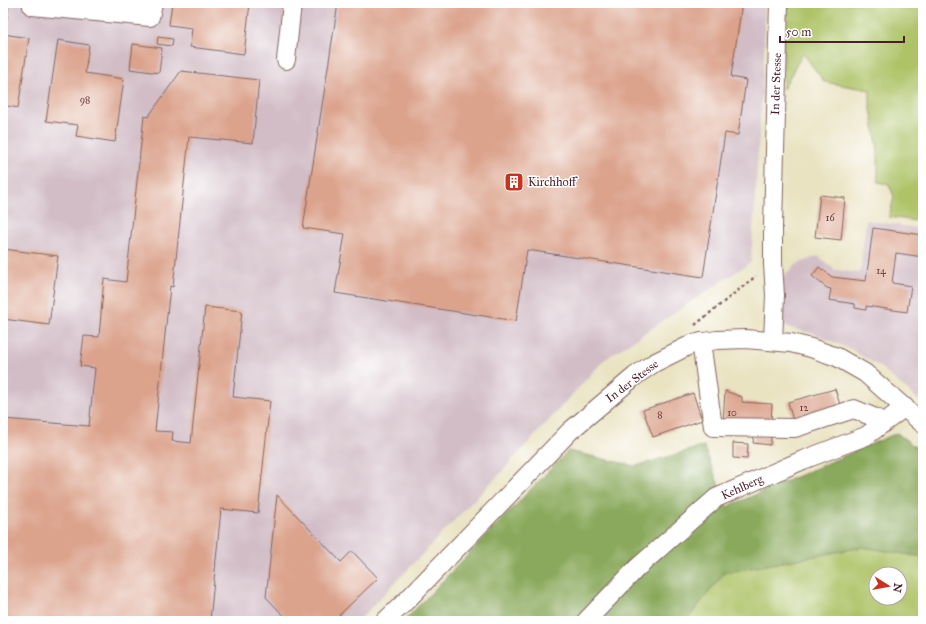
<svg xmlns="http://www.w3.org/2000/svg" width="926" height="624" viewBox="0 0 926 624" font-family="'IM FELL Great Primer',serif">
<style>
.industrial{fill:#d2bdc6}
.green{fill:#aec368;stroke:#7c714a;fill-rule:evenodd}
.forest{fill:#8aa95c;stroke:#6a6444}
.building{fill:#dba38c}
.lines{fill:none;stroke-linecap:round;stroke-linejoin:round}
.minor-casing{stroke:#826460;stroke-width:20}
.path{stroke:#826460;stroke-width:2.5;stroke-dasharray:3 3;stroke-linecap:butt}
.minor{stroke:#fff;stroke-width:18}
.labels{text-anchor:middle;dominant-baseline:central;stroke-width:3;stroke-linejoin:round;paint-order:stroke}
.number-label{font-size:10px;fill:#6e4043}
.street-label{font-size:12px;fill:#4a1f2b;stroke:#fff}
.poi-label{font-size:12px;fill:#4a1f2b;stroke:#fff;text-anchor:start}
</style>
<rect width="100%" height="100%" fill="#fff"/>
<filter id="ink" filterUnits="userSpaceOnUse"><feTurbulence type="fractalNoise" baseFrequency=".025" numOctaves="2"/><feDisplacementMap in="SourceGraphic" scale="8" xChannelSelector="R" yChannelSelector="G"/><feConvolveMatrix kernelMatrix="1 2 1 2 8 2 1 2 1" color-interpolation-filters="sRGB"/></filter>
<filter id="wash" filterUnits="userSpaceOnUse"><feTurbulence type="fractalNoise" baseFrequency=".012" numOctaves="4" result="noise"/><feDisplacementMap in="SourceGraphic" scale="16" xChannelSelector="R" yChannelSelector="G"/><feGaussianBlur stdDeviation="0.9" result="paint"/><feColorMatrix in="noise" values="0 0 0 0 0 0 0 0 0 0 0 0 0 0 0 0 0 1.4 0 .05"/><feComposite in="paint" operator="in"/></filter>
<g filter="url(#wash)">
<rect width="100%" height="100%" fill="#eae3c2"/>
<path class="industrial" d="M 3,3 L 765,3 L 764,58 L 751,262 L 604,360 L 505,468 L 358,621 L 3,621 Z
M 866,220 L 923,229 L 923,404 L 879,366 L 852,350 L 815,334 L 786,327 L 782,319 L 782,278 L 795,265 L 818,256 L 835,270 L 860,273 Z"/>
<path class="green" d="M 784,3 L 923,3 L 923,222 L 889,217 L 894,197 L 889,184 L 878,182 L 878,150 L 870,103 L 870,90 L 824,82 L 803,53 L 783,89 Z
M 863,547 L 923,557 L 923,621 L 686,621 L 723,573 ZM 876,574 L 900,574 L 900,598 L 876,598 Z"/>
<path class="forest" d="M 897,433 L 923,453 L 923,557 L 863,547 L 724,573 L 686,621 L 404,621 L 568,451 L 636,466 L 704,446 L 727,507 Z"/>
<g id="blocks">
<path class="building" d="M 3,3 L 9,3 L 7,19 L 3,17 Z
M 172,3 L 250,3 L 244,54 L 190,47 L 192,28 L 169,25 Z
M 338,3 L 742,3 L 731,77 L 746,80 L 738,135 L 725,133 L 703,277 L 527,250 L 516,321 L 335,293 L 345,234 L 303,228 Z
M 3,34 L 29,38 L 18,108 L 3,105 Z
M 158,37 L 173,39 L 172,46 L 157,44 Z
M 58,40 L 89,45 L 85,73 L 124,79 L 115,142 L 76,136 L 78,125 L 46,121 Z
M 133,44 L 162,48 L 159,73 L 130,69 Z
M 181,71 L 259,80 L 253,143 L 189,137 L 173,287 L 170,286 L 155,431 L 173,432 L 172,441 L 191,443 L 205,307 L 242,311 L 233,397 L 270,401 L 258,513 L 221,509 L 210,621 L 3,621 L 3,419 L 89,426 L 95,368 L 80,366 L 84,336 L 99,337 L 104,279 L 126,282 L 144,116 L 148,117 Z
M 820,195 L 845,198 L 841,240 L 815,237 Z
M 873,228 L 923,235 L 923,257 L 896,253 L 892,283 L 911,286 L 907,312 L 866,306 L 866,310 L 855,308 L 855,304 L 829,300 L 831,289 L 827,288 L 812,276 L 819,267 L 832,277 L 866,281 Z
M 3,249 L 58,256 L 49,325 L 3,319 Z
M 835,389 L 841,408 L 793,421 L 788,402 Z
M 725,391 L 742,397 L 742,402 L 772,404 L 771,424 L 723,422 Z
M 693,393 L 702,420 L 653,437 L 643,410 Z
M 754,435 L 771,437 L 770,445 L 753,443 Z
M 733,443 L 748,444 L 747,459 L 733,458 Z
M 277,495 L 341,562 L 352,551 L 378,578 L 333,621 L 289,621 L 266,597 Z"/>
</g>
</g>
<g filter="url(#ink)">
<use href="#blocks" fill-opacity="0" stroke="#826460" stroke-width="1"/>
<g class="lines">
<defs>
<path id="minor" d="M 33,3 L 32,6 L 150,17 L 153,3
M 286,60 L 292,3
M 773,341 L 775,295 L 773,264 L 773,225 L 779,3
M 701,342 L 713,427 L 795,428 L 854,409 L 885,422
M 385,621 L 408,599 L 570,431 L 635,376 L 654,363 L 692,344 L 717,340 L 745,339 L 791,343 L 811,348 L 837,357 L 865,373 L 923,424
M 586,621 L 637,568 L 716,498 L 803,460 L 866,436 L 905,407"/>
</defs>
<use href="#minor" class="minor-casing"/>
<path class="path" d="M 695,325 L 756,276"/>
<use href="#minor" class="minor"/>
</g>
</g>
<defs>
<symbol id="building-square" viewBox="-11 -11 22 22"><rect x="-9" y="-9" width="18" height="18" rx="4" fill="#c8321e" stroke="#fff"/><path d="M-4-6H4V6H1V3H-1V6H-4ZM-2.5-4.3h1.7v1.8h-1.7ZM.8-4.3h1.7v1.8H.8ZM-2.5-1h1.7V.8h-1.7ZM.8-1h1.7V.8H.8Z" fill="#fff"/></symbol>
</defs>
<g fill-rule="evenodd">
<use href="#building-square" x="503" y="171" width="22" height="22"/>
</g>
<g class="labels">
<g class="number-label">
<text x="85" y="100">98</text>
<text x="830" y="218">16</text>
<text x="881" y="271">14</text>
<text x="804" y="408">12</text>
<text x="732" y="413">10</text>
<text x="660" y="415">8</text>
</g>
<g class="street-label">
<text transform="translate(776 84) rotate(-88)">In der Stesse</text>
<text transform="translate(632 381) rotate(-37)">In der Stesse</text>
<text transform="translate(742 487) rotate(-24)">Kehlberg</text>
</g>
<g class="poi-label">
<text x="528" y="182">Kirchhoff</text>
</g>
</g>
<rect width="926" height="624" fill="none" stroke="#fff" stroke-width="16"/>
<g transform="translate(888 586) rotate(101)"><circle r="19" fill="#ffffff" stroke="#b7a5aa"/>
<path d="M0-3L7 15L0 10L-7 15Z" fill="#c8321e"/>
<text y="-6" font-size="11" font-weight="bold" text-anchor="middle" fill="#4a1f2b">N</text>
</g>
<path d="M780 36v6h124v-6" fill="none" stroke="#4a1f2b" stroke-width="2"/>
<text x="786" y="36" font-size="12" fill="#4a1f2b" stroke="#ffffff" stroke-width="3" paint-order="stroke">50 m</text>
</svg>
